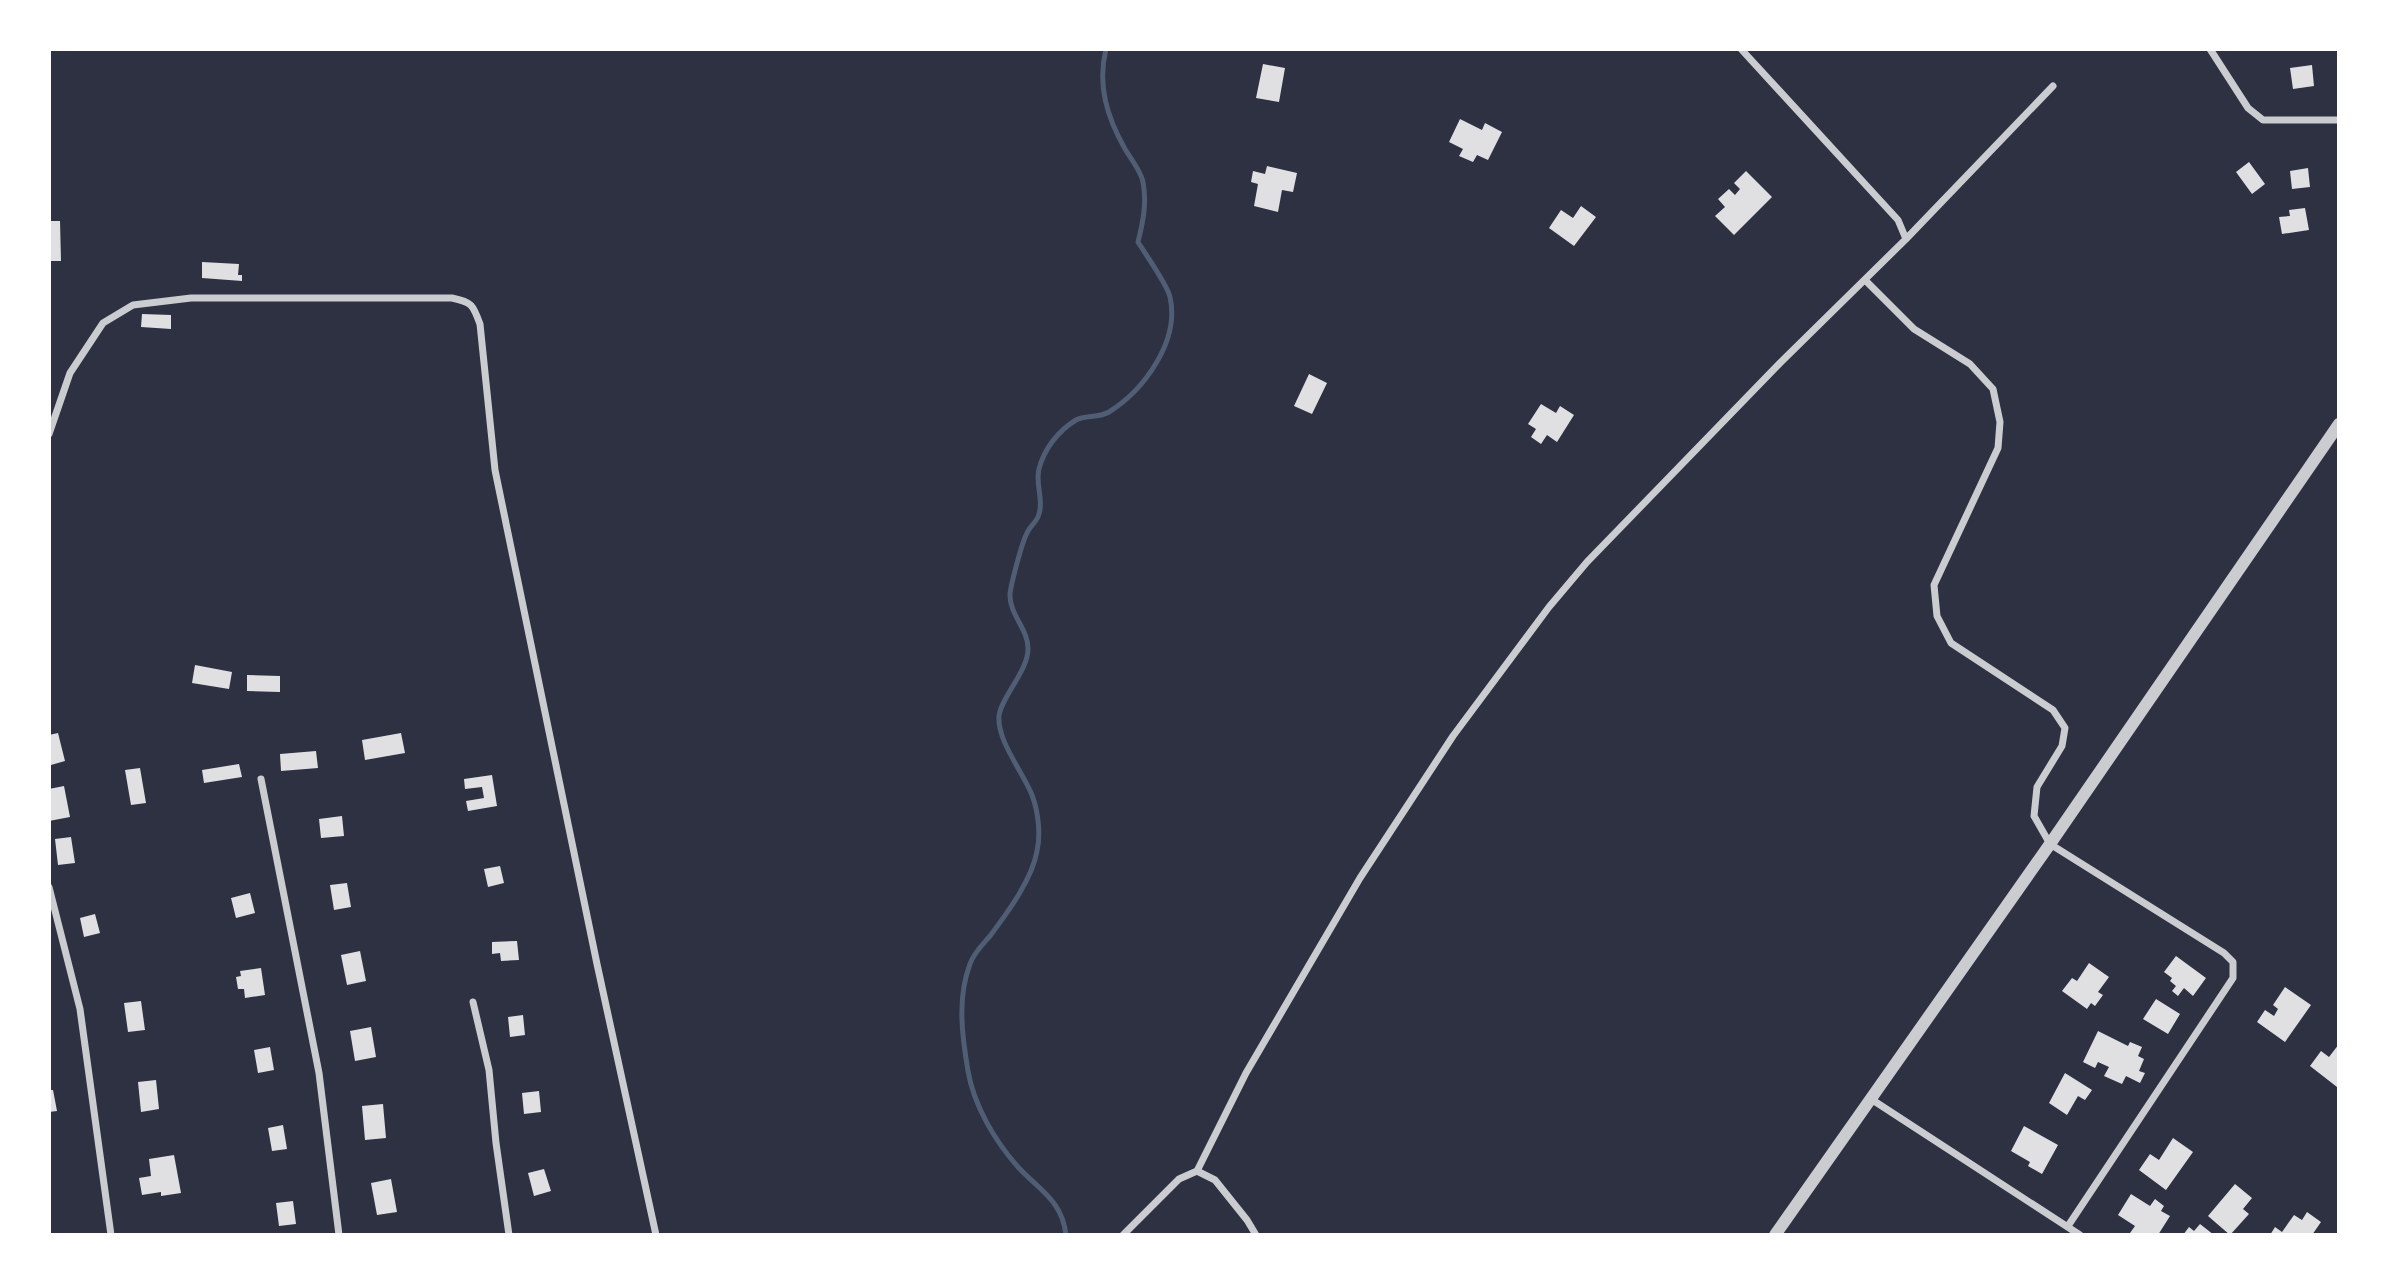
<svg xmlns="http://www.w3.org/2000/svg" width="2388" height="1284" viewBox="0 0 2388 1284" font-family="Commissioner,sans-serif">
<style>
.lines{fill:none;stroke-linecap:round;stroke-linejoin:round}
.stream{stroke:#4f5d75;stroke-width:5}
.building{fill:#e0e0e3}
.minor{stroke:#caccd0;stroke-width:7}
.tertiary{stroke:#caccd0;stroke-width:12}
</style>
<rect width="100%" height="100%" fill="#2d3142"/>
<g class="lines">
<path class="stream" d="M 1066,1235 C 1062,1200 1039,1190 1018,1167 C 995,1141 974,1106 968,1071 C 962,1036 957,998 970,964 C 973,954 983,944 990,936 C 1007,913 1032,880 1037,851 C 1041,834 1038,811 1032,795 C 1023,772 997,741 999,716 C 1001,697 1029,670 1028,648 C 1028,629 1009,614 1010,594 C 1011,584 1022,542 1027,533 C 1030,526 1037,522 1039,514 C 1044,499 1035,485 1039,469 C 1044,449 1058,431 1076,420 C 1085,415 1099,418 1109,412 C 1144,390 1180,341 1170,297 C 1167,284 1146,255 1138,242 C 1143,222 1147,203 1143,182 C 1141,171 1131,159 1125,149 C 1107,117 1097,85 1106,49"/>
</g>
<path class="building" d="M 1263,64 L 1285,68 L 1279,102 L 1256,98 Z
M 2312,65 L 2314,86 L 2293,89 L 2290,68 Z
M 1460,119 L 1482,130 L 1485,123 L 1502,132 L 1488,160 L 1477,155 L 1473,162 L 1459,156 L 1463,149 L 1449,142 Z
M 2249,162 L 2265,184 L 2252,194 L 2236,172 Z
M 1267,166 L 1297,173 L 1293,192 L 1282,190 L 1278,212 L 1254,206 L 1258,184 L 1251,182 L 1253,171 L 1265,174 Z
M 2308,168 L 2310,187 L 2292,189 L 2290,171 Z
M 1746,171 L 1772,197 L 1734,235 L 1715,216 L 1725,207 L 1718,199 L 1729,189 L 1735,195 L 1740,189 L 1734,183 Z
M 1581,206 L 1596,217 L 1574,246 L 1549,228 L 1561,210 L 1573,218 Z
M 2305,208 L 2309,230 L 2282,234 L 2279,217 L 2290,216 L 2289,210 Z
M 49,221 L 60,221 L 61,261 L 49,261 Z
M 202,262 L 239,264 L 238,275 L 242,275 L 242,281 L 202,278 Z
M 142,314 L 171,315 L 171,329 L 141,327 Z
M 1309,374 L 1327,383 L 1312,414 L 1294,406 Z
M 1541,404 L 1556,413 L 1560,406 L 1574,415 L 1557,442 L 1547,435 L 1541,444 L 1531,437 L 1536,429 L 1528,424 Z
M 195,665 L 232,672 L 229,689 L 192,683 Z
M 247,675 L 280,676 L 280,692 L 247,691 Z
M 58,733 L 65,761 L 51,765 L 49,735 Z
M 401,733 L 405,753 L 365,760 L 362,740 Z
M 316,751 L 318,768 L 281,771 L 280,754 Z
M 239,764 L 242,777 L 204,783 L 202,770 Z
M 140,768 L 146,803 L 131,805 L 125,770 Z
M 492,775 L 497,806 L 468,811 L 466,801 L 484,798 L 482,787 L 465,789 L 464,779 Z
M 64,786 L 70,817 L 49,821 L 49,789 Z
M 342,816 L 344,836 L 321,838 L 319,819 Z
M 71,837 L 75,863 L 58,865 L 55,839 Z
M 500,866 L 504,883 L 488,887 L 484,869 Z
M 347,883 L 351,907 L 334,910 L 330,885 Z
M 250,893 L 255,913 L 236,918 L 231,898 Z
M 95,914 L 100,933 L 84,937 L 80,918 Z
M 517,941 L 519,960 L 501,961 L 500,953 L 492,954 L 492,942 Z
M 360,951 L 366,981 L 347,985 L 341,955 Z
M 2176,956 L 2206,978 L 2193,996 L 2184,988 L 2178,996 L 2172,991 L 2176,986 L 2170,981 L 2172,978 L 2164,972 Z
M 2089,963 L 2109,977 L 2098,992 L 2103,995 L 2095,1006 L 2091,1003 L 2087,1009 L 2062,991 L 2072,978 L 2077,981 Z
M 261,968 L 265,995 L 245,998 L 244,989 L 238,989 L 236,977 L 241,976 L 240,971 Z
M 2285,987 L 2311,1005 L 2285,1042 L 2257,1022 L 2265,1010 L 2274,1016 L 2278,1009 L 2273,1005 Z
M 2156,999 L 2180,1014 L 2168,1034 L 2143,1019 Z
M 141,1001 L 145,1030 L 128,1032 L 124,1003 Z
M 523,1015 L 525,1035 L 510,1037 L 508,1017 Z
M 371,1027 L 376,1057 L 355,1061 L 350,1031 Z
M 2098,1031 L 2128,1046 L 2130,1042 L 2142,1047 L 2138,1056 L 2144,1059 L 2139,1071 L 2145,1073 L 2140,1083 L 2126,1076 L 2122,1084 L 2104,1076 L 2109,1067 L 2098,1062 L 2095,1068 L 2083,1062 Z
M 2339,1044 L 2339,1085 L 2337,1087 L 2310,1066 L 2321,1051 L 2329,1057 Z
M 270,1047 L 274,1070 L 258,1073 L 254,1050 Z
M 2065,1073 L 2092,1090 L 2085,1100 L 2078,1096 L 2067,1115 L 2049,1103 Z
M 156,1080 L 159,1109 L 141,1112 L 138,1082 Z
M 49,1090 L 53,1090 L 57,1111 L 49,1112 Z
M 539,1091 L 541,1112 L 524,1114 L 522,1093 Z
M 383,1104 L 386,1138 L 365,1140 L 362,1106 Z
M 283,1125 L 287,1149 L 272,1151 L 268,1128 Z
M 2024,1126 L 2058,1145 L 2042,1174 L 2028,1166 L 2030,1162 L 2011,1151 Z
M 2173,1138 L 2193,1152 L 2166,1190 L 2139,1170 L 2150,1154 L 2159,1160 Z
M 174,1155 L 181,1193 L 161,1196 L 161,1192 L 142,1195 L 139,1178 L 151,1176 L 149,1159 Z
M 544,1169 L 551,1191 L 534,1196 L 528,1173 Z
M 391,1179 L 397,1212 L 377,1215 L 371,1183 Z
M 2235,1184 L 2252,1198 L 2243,1209 L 2249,1214 L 2230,1235 L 2208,1216 Z
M 2131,1194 L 2150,1206 L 2155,1199 L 2164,1206 L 2161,1211 L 2170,1216 L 2158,1235 L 2134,1235 L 2130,1233 L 2135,1226 L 2118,1215 Z
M 293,1201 L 296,1224 L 279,1226 L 276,1203 Z
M 2307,1212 L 2321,1222 L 2312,1235 L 2270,1235 L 2275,1227 L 2282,1232 L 2294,1215 L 2302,1220 Z
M 2200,1224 L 2214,1235 L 2183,1235 L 2189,1227 L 2194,1231 Z"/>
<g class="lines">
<path class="minor" d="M 1741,49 L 1898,220 L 1906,239
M 2210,49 L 2248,108 L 2263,120 L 2339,120
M 1865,280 L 1914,329 L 1970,364 L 1993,389 L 2000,422 L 1998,448 L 1934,585 L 1937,616 L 1951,643 L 2053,710 L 2065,728 L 2062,746 L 2037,787 L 2034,816 L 2050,844 L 2224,953 L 2233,962 L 2233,978 L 2068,1226
M 49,434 L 70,373 L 103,323 L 133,305 L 191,298 L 452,298 C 472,302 473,305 480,324 L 495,470 L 597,964 L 656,1235
M 261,779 L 319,1073 L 339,1235
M 49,887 L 80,1009 L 111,1235
M 473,1002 L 489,1070 L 496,1143 L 509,1235
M 1871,1099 L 2080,1235
M 1197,1171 L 1246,1073 L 1360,878 L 1453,736 L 1549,607 L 1587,562 L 1780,363 L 1906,239 L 2053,86
M 1123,1235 L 1179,1179 L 1197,1171 L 1215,1180 L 1247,1220 L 1256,1235"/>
<path class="tertiary" d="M 1775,1235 L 2050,844 L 2339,424"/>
</g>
<rect width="2388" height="1284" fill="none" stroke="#ffffff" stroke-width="102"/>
</svg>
